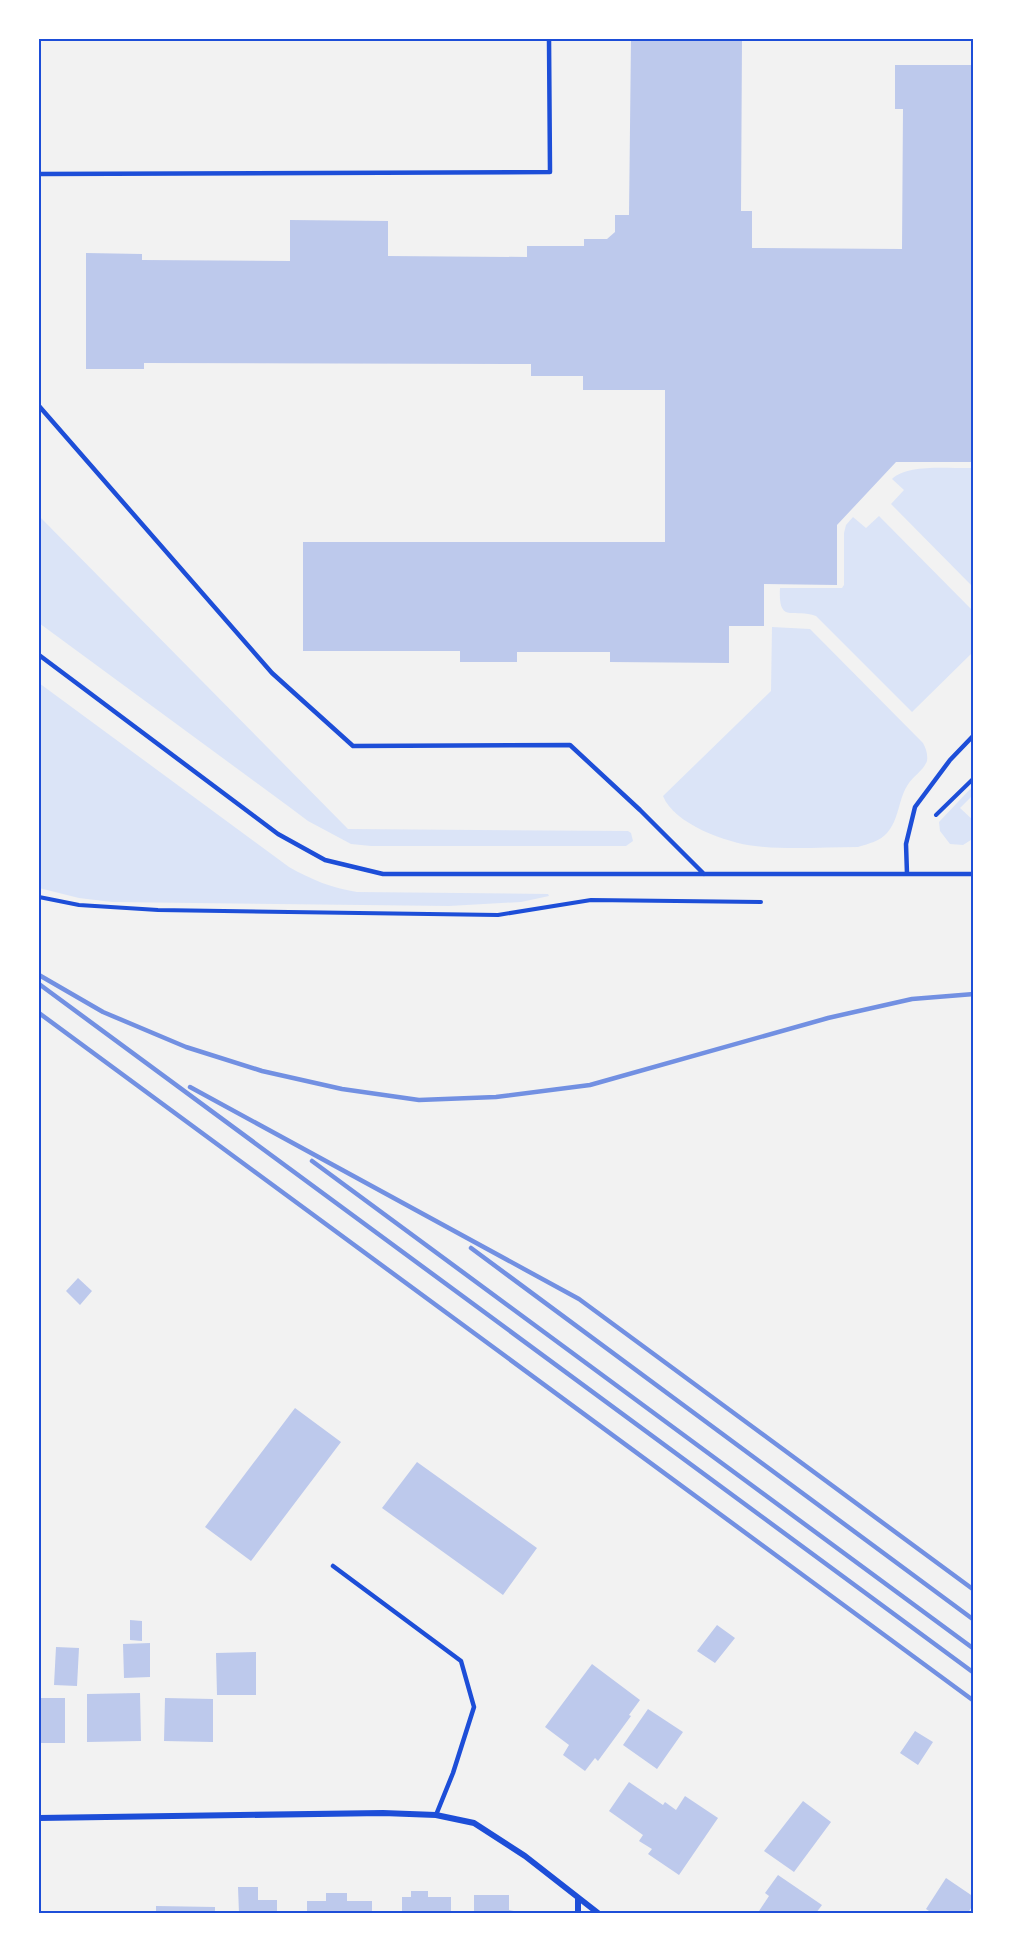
<svg xmlns="http://www.w3.org/2000/svg" width="1013" height="1952" viewBox="0 0 1013 1952" font-family="Lora,serif">
<style>
.green{fill:#dbe4f7}
.building{fill:#bdc9ec}
.lines{fill:none;stroke-linecap:round;stroke-linejoin:round}
.path{stroke:#1d4ed8;stroke-width:4}
.service{stroke:#1d4ed8;stroke-width:4.5}
.minor{stroke:#1d4ed8;stroke-width:6}
.rail{stroke:#7290e2;stroke-width:4.5}
.neatline{fill:none;stroke:#1d4ed8;stroke-width:2}
</style>
<rect width="100%" height="100%" fill="#f2f2f2"/>
<path class="green" d="M 974,468 L 974,588 L 891,504 L 904,490 L 892,479 C 908,463 952,469 974,468 Z
M 39,516 L 348,829 L 628,831 L 631,833 L 633,841 L 626,846 L 371,846 L 351,844 L 308,821 L 288,806 L 39,623 Z
M 879,516 L 974,612 L 974,651 L 912,712 L 816,616 C 793,608 778,625 780,588 L 842,588 L 844,585 L 844,533 L 846,525 L 853,517 L 866,528 Z
M 772,627 L 810,629 L 923,743 C 926,749 928,754 927,761 C 924,770 912,777 907,786 C 898,801 899,820 887,833 C 880,841 868,844 858,847 C 824,847 788,850 755,846 C 727,843 674,824 663,796 L 771,691 Z
M 39,683 L 289,867 C 312,880 332,888 357,892 L 548,894 L 549,896 L 521,902 L 449,906 L 112,902 L 79,898 L 39,888 Z
M 974,785 L 974,794 L 960,808 L 974,821 L 974,838 L 963,845 L 950,844 L 940,831 L 939,822 Z"/>
<path class="building" d="M 631,39 L 742,39 L 741,211 L 752,211 L 752,248 L 902,249 L 903,109 L 895,109 L 895,65 L 974,65 L 974,462 L 896,462 L 837,525 L 837,585 L 764,584 L 764,626 L 729,626 L 729,663 L 610,662 L 610,652 L 517,652 L 517,662 L 460,662 L 460,651 L 303,651 L 303,542 L 665,542 L 665,390 L 583,390 L 583,376 L 531,376 L 531,364 L 144,363 L 144,369 L 86,369 L 86,253 L 142,254 L 142,260 L 290,261 L 290,220 L 388,221 L 388,256 L 527,257 L 527,246 L 584,246 L 584,239 L 607,239 L 615,232 L 615,215 L 629,215 Z
M 78,1278 L 92,1291 L 80,1305 L 66,1291 Z
M 295,1408 L 341,1442 L 251,1561 L 205,1527 Z
M 417,1462 L 537,1548 L 503,1595 L 382,1508 Z
M 130,1620 L 142,1621 L 142,1641 L 130,1640 Z
M 717,1625 L 735,1638 L 715,1663 L 697,1651 Z
M 150,1643 L 150,1677 L 124,1678 L 123,1644 Z
M 56,1647 L 79,1648 L 77,1686 L 54,1685 Z
M 256,1652 L 256,1695 L 217,1695 L 216,1653 Z
M 592,1664 L 640,1700 L 629,1715 L 631,1716 L 598,1761 L 595,1758 L 585,1771 L 563,1755 L 569,1745 L 545,1727 Z
M 140,1693 L 141,1741 L 87,1742 L 87,1694 Z
M 39,1698 L 65,1698 L 65,1743 L 39,1743 Z
M 165,1698 L 213,1699 L 213,1742 L 164,1741 Z
M 648,1709 L 683,1732 L 657,1769 L 623,1745 Z
M 915,1731 L 933,1742 L 918,1765 L 900,1753 Z
M 629,1782 L 663,1805 L 665,1802 L 676,1810 L 685,1796 L 718,1818 L 679,1875 L 648,1854 L 652,1849 L 639,1841 L 643,1835 L 609,1811 Z
M 803,1801 L 831,1822 L 794,1872 L 764,1851 Z
M 778,1875 L 822,1905 L 816,1913 L 762,1913 L 759,1911 L 769,1896 L 765,1893 Z
M 946,1878 L 974,1897 L 974,1903 L 968,1913 L 932,1913 L 926,1909 Z
M 238,1887 L 258,1887 L 258,1900 L 277,1900 L 277,1913 L 239,1913 Z
M 411,1891 L 428,1891 L 428,1897 L 451,1897 L 451,1913 L 402,1913 L 402,1897 L 411,1897 Z
M 326,1893 L 347,1893 L 347,1901 L 372,1901 L 372,1913 L 307,1913 L 307,1901 L 326,1901 Z
M 474,1895 L 509,1895 L 509,1910 L 514,1911 L 514,1913 L 474,1913 Z
M 156,1906 L 215,1907 L 215,1913 L 156,1913 Z"/>
<g class="lines">
<path class="path" d="M 936,815 L 974,778
M 39,897 L 79,905 L 158,910 L 498,915 L 591,900 L 761,902"/>
<path class="service" d="M 39,174 L 550,172 L 549,39
M 39,406 L 272,673 L 353,746 L 570,745 L 640,810 L 704,874
M 39,655 L 278,834 L 325,860 L 383,874 L 974,874
M 907,874 L 906,844 L 915,807 L 950,760 L 974,735
M 333,1566 L 461,1661 L 474,1707 L 453,1773 L 436,1815"/>
<path class="minor" d="M 39,1818 L 383,1813 L 436,1815 L 474,1823 L 525,1856 L 598,1913
M 578,1913 L 578,1898"/>
<path class="rail" d="M 39,975 L 103,1012 L 186,1047 L 262,1071 L 342,1089 L 419,1100 L 496,1097 L 590,1085 L 828,1018 L 912,999 L 974,994
M 39,984 L 974,1673
M 39,1013 L 974,1701
M 190,1087 L 579,1299 L 974,1590
M 312,1161 L 974,1649
M 471,1248 L 974,1620"/>
</g>
<rect width="1013" height="1952" fill="none" stroke="#ffffff" stroke-width="81"/>
<rect x="40" y="40" width="932" height="1872" class="neatline"/>
</svg>
